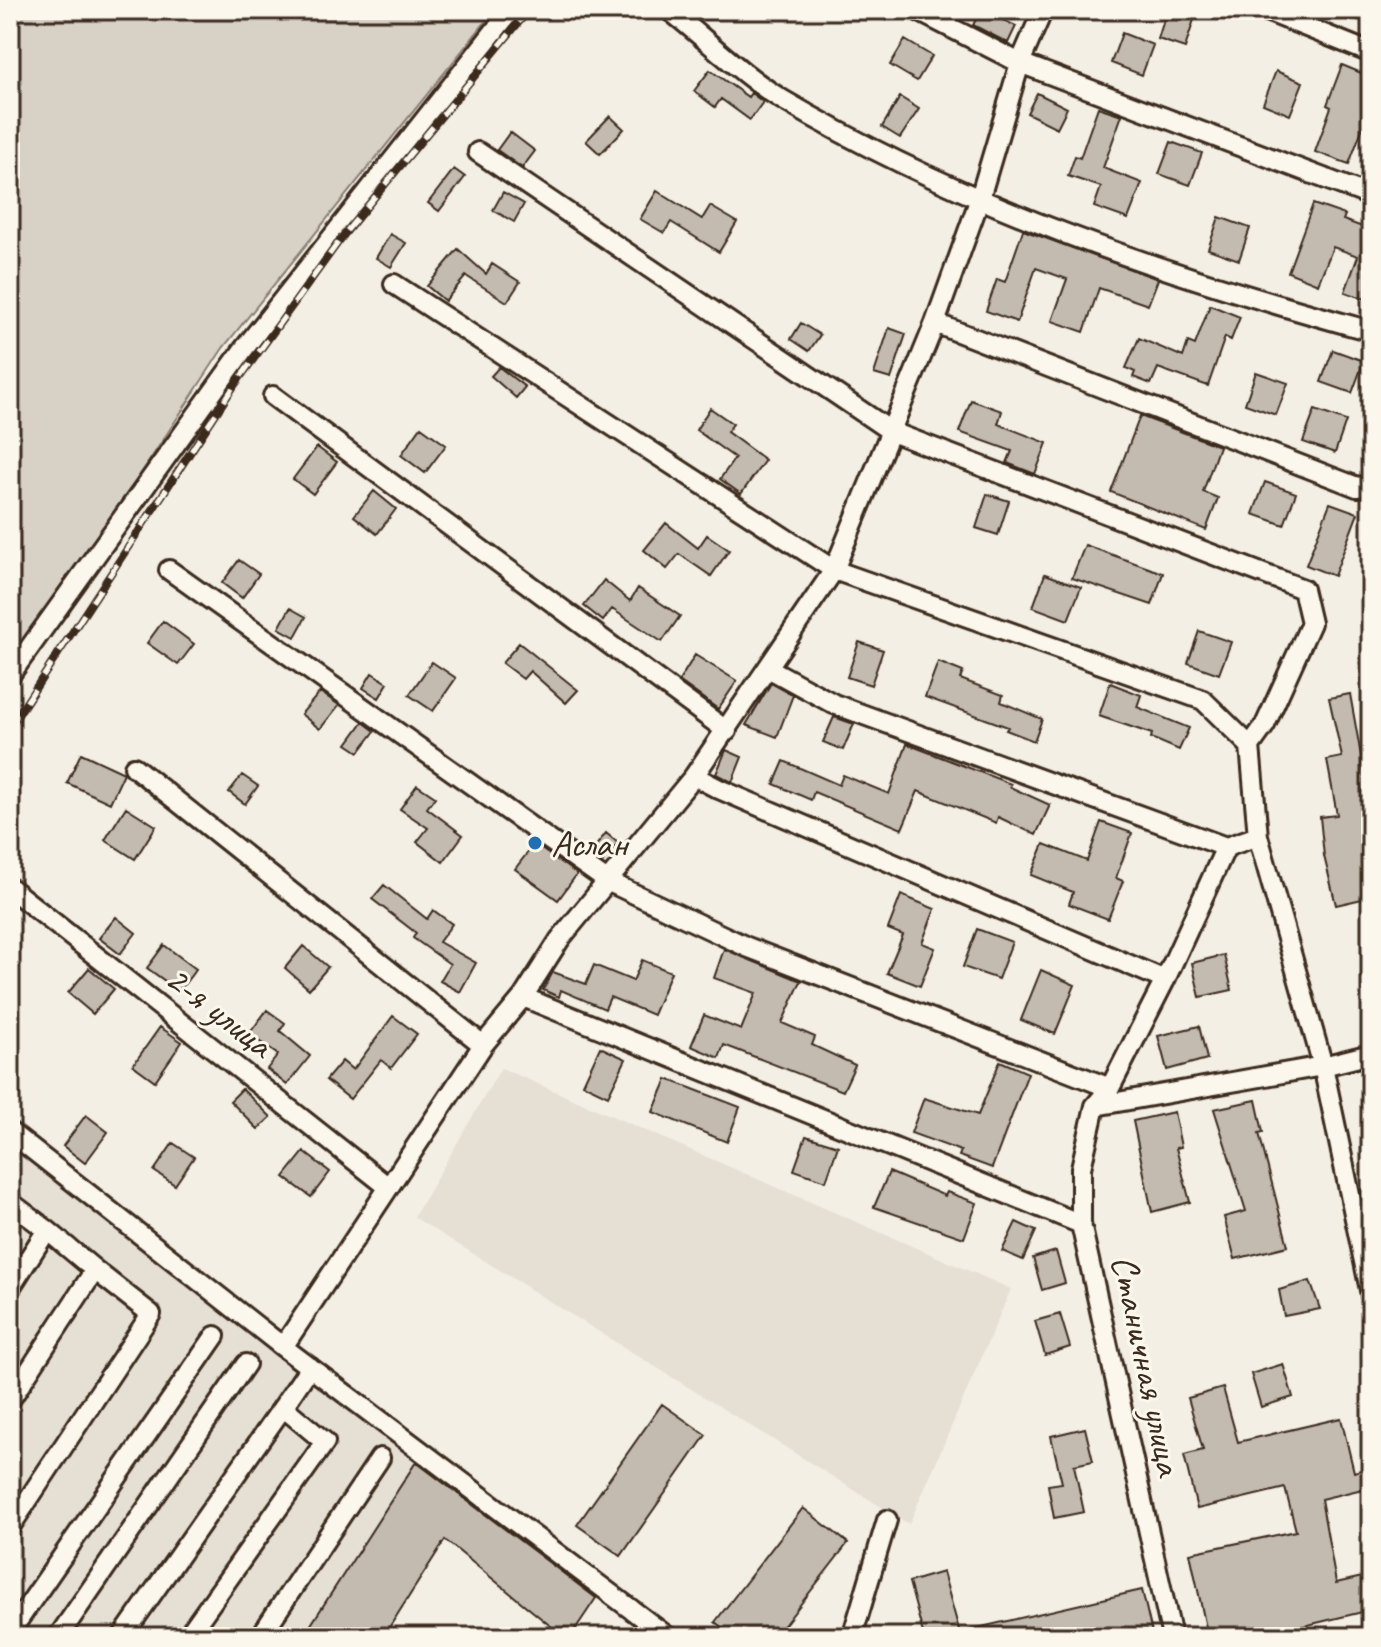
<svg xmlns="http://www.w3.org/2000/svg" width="1381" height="1647" viewBox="0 0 1381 1647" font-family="Caveat,sans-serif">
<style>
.built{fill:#e5dfd4}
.green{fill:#d8d1c6;stroke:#8a7e72;stroke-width:2}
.building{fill:#c3bbb0;stroke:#3b2a1e;stroke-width:2}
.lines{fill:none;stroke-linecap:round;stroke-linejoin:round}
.minor-casing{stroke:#3b2a1e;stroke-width:24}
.minor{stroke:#fbf7ec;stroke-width:18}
.rail-casing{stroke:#3b2a1e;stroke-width:8}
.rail{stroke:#fbf7ec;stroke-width:5;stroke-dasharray:15;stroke-linecap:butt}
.poi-dot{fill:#1f6fb2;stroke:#fbf7ec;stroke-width:3}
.labels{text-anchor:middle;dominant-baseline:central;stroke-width:6;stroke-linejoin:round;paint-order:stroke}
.poi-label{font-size:38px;fill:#3b2a1e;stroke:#fbf7ec;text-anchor:start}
.street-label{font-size:38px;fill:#3b2a1e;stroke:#fbf7ec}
</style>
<rect width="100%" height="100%" fill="#f3efe4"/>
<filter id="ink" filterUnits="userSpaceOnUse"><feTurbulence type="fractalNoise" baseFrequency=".0125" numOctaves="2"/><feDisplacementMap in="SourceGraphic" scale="16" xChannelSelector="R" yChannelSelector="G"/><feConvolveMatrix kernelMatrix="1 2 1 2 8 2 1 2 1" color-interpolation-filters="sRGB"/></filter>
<g filter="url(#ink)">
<path class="built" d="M 501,1068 L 1011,1289 L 909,1524 L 414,1217 Z
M 10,1141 L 417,1460 L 303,1637 L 10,1637 Z"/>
<path class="green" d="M 10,10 L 495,10 L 223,348 L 10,674 Z"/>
<path class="building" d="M 981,10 L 1016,26 L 1008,43 L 973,25 Z
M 1167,10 L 1197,10 L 1185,48 L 1158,39 Z
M 1122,33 L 1153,45 L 1142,75 L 1111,63 Z
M 905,40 L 932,56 L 917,81 L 890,65 Z
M 1342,65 L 1371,77 L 1371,105 L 1349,164 L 1315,152 L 1331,107 L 1327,105 Z
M 710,70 L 748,97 L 751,93 L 763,102 L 750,120 L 721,99 L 715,107 L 694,91 Z
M 1276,71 L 1303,82 L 1290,115 L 1263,104 Z
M 1037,93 L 1067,108 L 1057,128 L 1027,113 Z
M 900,97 L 919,109 L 900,138 L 882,127 Z
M 1098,107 L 1122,115 L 1103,168 L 1142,183 L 1128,219 L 1094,207 L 1101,187 L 1068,176 L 1075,156 L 1080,158 Z
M 610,116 L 624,129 L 600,154 L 586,141 Z
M 510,132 L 535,151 L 522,168 L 497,150 Z
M 1171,142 L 1202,153 L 1190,185 L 1159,174 Z
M 454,169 L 465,177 L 439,211 L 428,203 Z
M 657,191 L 702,219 L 710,206 L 737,222 L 719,252 L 671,222 L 664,233 L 640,219 Z
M 503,192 L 524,204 L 514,222 L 493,210 Z
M 1313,204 L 1345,215 L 1343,220 L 1368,229 L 1371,226 L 1371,301 L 1345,292 L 1358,256 L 1333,247 L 1318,284 L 1288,272 Z
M 1219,217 L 1250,228 L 1239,260 L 1208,249 Z
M 1023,230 L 1158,279 L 1148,305 L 1099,288 L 1084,332 L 1052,321 L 1067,279 L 1036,268 L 1017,322 L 986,311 L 997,279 L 1005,282 Z
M 390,234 L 406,243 L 391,267 L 376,258 Z
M 458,249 L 486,274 L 492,264 L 520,282 L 507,302 L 466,276 L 445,301 L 427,286 Z
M 1210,305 L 1240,317 L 1231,340 L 1225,337 L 1208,386 L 1158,368 L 1151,384 L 1133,377 L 1135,372 L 1126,368 L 1139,338 L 1183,357 L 1188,342 L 1195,345 Z
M 801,323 L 820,335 L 809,351 L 791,339 Z
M 889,328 L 906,334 L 891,379 L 874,374 Z
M 1333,350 L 1364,361 L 1352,393 L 1321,382 Z
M 499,367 L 525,387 L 516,398 L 491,376 Z
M 1256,372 L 1288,383 L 1276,415 L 1245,404 Z
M 971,400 L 1002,411 L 998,424 L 1047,443 L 1035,474 L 1007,463 L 1012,451 L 959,432 Z
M 710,408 L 733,424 L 727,432 L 765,460 L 741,494 L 720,479 L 735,458 L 696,430 Z
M 1315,410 L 1346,421 L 1335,453 L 1303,442 Z
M 1140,416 L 1219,446 L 1203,492 L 1218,498 L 1206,530 L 1111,492 Z
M 421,427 L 446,445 L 425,473 L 401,455 Z
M 317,447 L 337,462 L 313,494 L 293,479 Z
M 1265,482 L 1296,493 L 1284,525 L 1253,514 Z
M 374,491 L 396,509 L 377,534 L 354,516 Z
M 987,494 L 1009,501 L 998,535 L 976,528 Z
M 1330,503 L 1358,513 L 1334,576 L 1306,565 Z
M 666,523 L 698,548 L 707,535 L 729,550 L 711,576 L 679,554 L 667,569 L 644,550 Z
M 1085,545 L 1163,573 L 1152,605 L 1072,578 Z
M 239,560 L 259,574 L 242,598 L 222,583 Z
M 1045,574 L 1081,587 L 1068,620 L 1033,607 Z
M 604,580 L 630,601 L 638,588 L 680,616 L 662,642 L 612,609 L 603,621 L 584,606 Z
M 290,608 L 306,617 L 295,637 L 279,628 Z
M 163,621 L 194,644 L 178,665 L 147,643 Z
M 1199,631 L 1231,642 L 1219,674 L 1188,663 Z
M 859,642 L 883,650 L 871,685 L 847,677 Z
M 519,643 L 578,690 L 566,703 L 530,671 L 523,679 L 502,663 Z
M 695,655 L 737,681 L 718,709 L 679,681 Z
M 432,662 L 456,678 L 433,711 L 409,695 Z
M 938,662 L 963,672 L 960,679 L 1003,695 L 1001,702 L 1042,719 L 1034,741 L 1006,730 L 1008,727 L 925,697 Z
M 372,673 L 388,683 L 379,698 L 363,688 Z
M 771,683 L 793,695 L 777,737 L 746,725 Z
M 1110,683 L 1141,695 L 1137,707 L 1189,728 L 1179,750 L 1151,738 L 1152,734 L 1099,716 Z
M 320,692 L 339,705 L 320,729 L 301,714 Z
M 1350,694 L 1367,789 L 1363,790 L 1371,858 L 1371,897 L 1336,905 L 1324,856 L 1320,817 L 1337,815 L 1327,760 L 1342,757 L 1329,698 Z
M 834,717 L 854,724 L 843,750 L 823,742 Z
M 363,722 L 375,731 L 359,752 L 347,744 Z
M 907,744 L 1011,784 L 1010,787 L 1050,805 L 1036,835 L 998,817 L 996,823 L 918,791 L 902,829 L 814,792 L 811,800 L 774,784 L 784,761 L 839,785 L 843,775 L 889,794 Z
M 726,750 L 742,757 L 732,782 L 716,774 Z
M 81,753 L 124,773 L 110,803 L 67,783 Z
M 242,775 L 258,786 L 245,804 L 229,792 Z
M 417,785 L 435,797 L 427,808 L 463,835 L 443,862 L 417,842 L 428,828 L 400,809 Z
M 126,807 L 156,826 L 135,859 L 105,840 Z
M 1101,822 L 1132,833 L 1116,878 L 1123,881 L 1108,919 L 1069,904 L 1073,892 L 1031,875 L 1044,844 L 1087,861 Z
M 606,833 L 618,843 L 603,862 L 591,852 Z
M 534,844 L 577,874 L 558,900 L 515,869 Z
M 384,885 L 427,919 L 433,910 L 452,924 L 439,942 L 476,963 L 460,992 L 440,981 L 450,964 L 413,938 L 416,933 L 372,899 Z
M 901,895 L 935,909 L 922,943 L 935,948 L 920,986 L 887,973 L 903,935 L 888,929 Z
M 116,917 L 136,933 L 120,954 L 99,938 Z
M 977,929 L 1012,942 L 998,979 L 963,967 Z
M 164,945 L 196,969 L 179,991 L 147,968 Z
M 303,946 L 328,967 L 309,989 L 285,968 Z
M 724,949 L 801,981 L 782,1023 L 815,1037 L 812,1045 L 855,1065 L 843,1091 L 724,1045 L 719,1058 L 691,1046 L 704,1015 L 741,1030 L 756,993 L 714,978 Z
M 1224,955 L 1232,990 L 1200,997 L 1192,963 Z
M 642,960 L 671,972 L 653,1015 L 610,997 L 605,1009 L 561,990 L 559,997 L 543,990 L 553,972 L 586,984 L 594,965 L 633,981 Z
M 89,968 L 114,989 L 93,1014 L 68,993 Z
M 1041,970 L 1075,985 L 1055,1034 L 1021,1020 Z
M 267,1010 L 285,1023 L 280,1031 L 310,1056 L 287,1085 L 267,1069 L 278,1055 L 249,1034 Z
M 393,1016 L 417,1034 L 391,1068 L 381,1060 L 350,1099 L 326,1080 L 342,1061 L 353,1070 Z
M 1199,1026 L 1207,1059 L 1167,1070 L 1158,1036 Z
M 160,1027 L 182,1042 L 155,1081 L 133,1065 Z
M 600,1047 L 626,1059 L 608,1096 L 583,1084 Z
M 1000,1061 L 1028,1073 L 992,1168 L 959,1156 L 961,1151 L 911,1133 L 924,1098 L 978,1115 Z
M 667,1079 L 740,1107 L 727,1142 L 653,1112 Z
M 242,1089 L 271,1117 L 258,1129 L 230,1101 Z
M 1256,1100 L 1263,1132 L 1259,1133 L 1288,1246 L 1235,1259 L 1224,1217 L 1246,1211 L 1214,1109 Z
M 1174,1112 L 1181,1147 L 1176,1148 L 1190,1202 L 1152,1212 L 1133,1121 Z
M 86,1115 L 108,1132 L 85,1163 L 63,1146 Z
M 806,1136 L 838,1146 L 826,1181 L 794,1170 Z
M 173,1143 L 194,1157 L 175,1185 L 154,1171 Z
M 304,1152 L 330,1172 L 311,1197 L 284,1177 Z
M 889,1172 L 945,1196 L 947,1192 L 977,1203 L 964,1238 L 874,1207 Z
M 1016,1222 L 1036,1231 L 1023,1260 L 1002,1251 Z
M 1056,1251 L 1065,1283 L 1042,1290 L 1033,1258 Z
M 1310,1281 L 1320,1309 L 1284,1316 L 1279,1290 Z
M 1060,1314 L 1070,1347 L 1045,1355 L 1035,1321 Z
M 1283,1364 L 1293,1397 L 1261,1407 L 1251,1374 Z
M 1223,1388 L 1238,1442 L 1341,1418 L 1354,1472 L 1371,1467 L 1371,1487 L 1321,1499 L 1336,1583 L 1371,1575 L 1371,1610 L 1295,1628 L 1296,1635 L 1288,1637 L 1208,1637 L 1190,1553 L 1296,1531 L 1285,1488 L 1197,1509 L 1184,1455 L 1203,1450 L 1188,1398 Z
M 662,1404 L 706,1435 L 621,1556 L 577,1525 Z
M 1085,1428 L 1093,1461 L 1074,1465 L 1084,1512 L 1054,1518 L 1048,1485 L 1062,1483 L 1051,1436 Z
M 416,1462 L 596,1598 L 570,1637 L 564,1637 L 445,1540 L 383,1637 L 303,1637 Z
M 803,1508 L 848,1543 L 775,1637 L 735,1637 L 715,1622 Z
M 943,1572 L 961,1637 L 924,1637 L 909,1582 Z
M 1142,1590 L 1153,1637 L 965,1637 L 964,1631 Z"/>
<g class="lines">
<defs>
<path id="minor" d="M 669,10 C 706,39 743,76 783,100 C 965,207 1168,276 1371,331
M 916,10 L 1020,63 L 1043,10
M 1264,10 L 1371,53
M 478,152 L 892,432 L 1303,589 L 1311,623 L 1265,725 L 1250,746
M 394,284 L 834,570 L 1203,700 L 1250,746
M 935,323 L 1357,487 L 1371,485
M 273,396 L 727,731
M 169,570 L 607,881 L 747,947 L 1110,1088
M 770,669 L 834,704 L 1226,847
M 10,675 L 243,350 L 511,10
M 1250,746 L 1258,836 L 1323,1066 L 1371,1295
M 134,767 L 483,1045
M 694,776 L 719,789 L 1165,980
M 10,888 L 387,1186
M 523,997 L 1081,1224
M 1095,1106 L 1323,1066 L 1371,1054
M 10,1132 L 283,1347 L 668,1637
M 10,1202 L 47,1230
M 10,1288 L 47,1230 L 95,1270
M 283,1347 L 483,1045 L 523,997 L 560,939 L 694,776 L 834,570 L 935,323 L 979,201 L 1020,63 L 1371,196
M 10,1400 L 95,1270 L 151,1314 L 10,1527
M 283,1407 L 310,1367
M 10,1632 L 215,1336
M 58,1637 L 246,1364
M 122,1637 L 283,1407 L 325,1442 L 187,1637
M 260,1637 L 380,1458
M 852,1637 L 887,1520
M 1172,1637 L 1081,1224 L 1081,1168 L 1095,1106 L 1110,1088 L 1165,980 L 1226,847 L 1258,836"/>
</defs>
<use href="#minor" class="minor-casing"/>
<use href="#minor" class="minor"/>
<defs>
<path id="rail" d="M 10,727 L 234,386 L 345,233 L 529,10"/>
</defs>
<use href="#rail" class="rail-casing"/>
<use href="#rail" class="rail"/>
</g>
</g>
<circle class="poi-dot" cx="535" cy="843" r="8"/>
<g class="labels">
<g class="poi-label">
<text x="551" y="843">Аслан</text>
</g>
<g class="street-label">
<text transform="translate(219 1011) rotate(38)">2-я улица</text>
<text transform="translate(1147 1365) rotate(78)">Станичная улица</text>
</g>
</g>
<rect width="1381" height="1647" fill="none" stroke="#fbf7ec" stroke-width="40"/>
<rect x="20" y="20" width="1341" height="1607" fill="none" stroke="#3b2a1e" stroke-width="3" filter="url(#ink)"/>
</svg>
